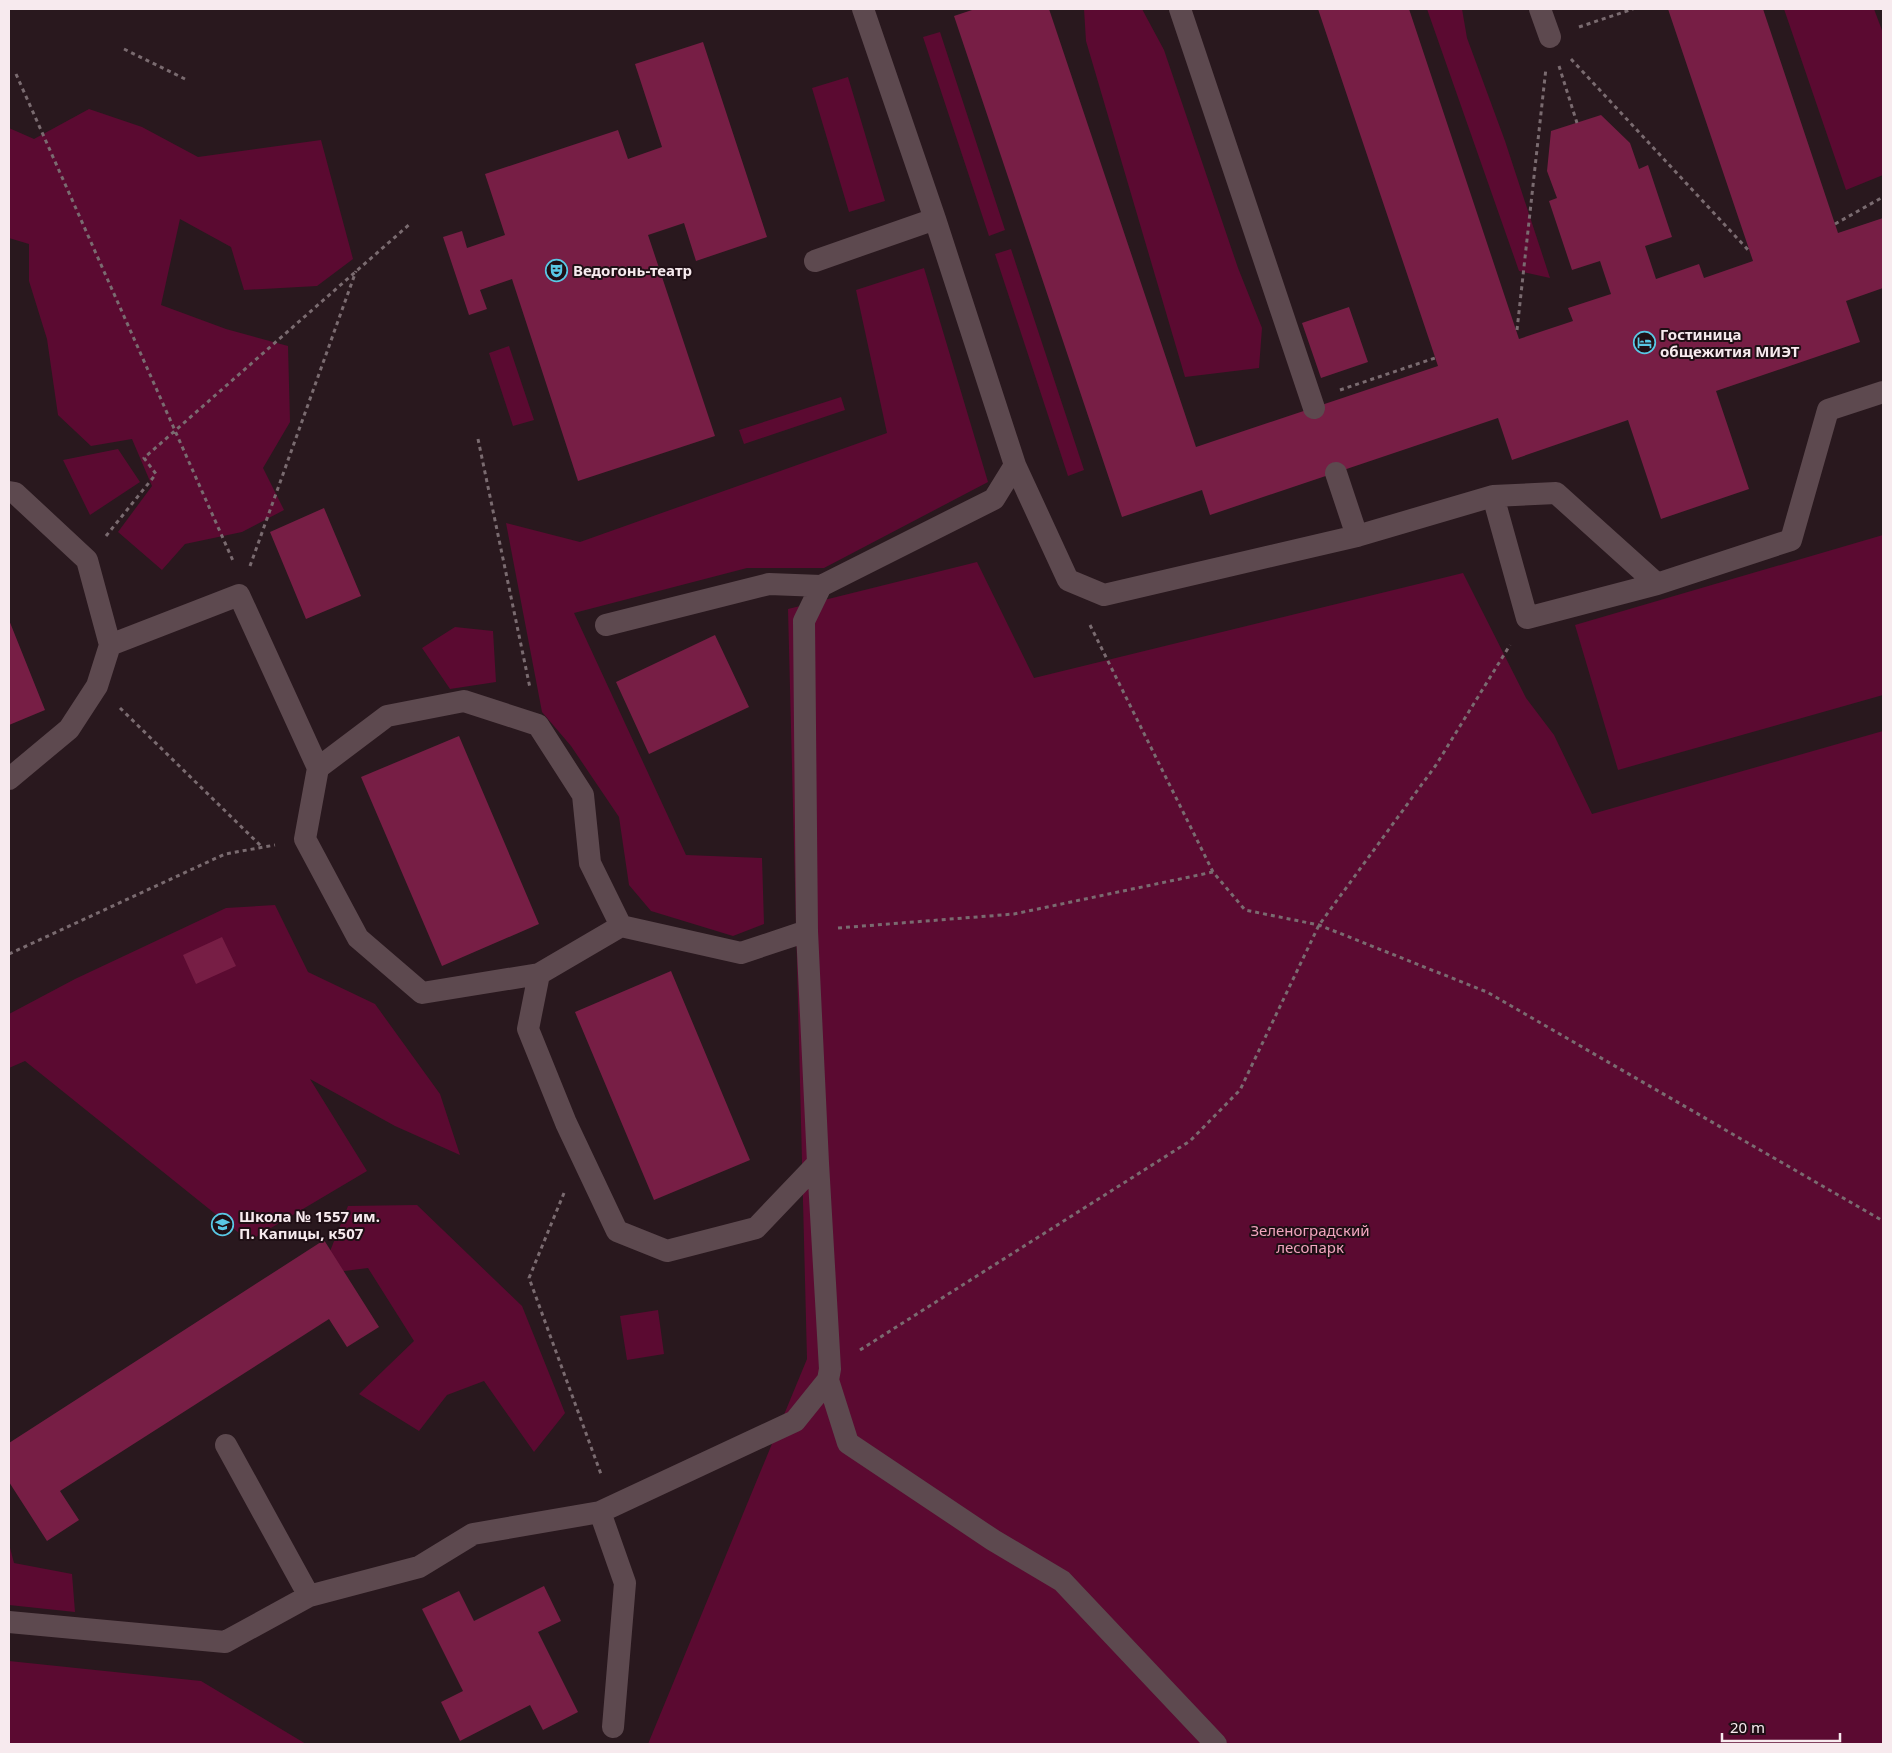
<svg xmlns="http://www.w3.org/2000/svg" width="1892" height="1753" viewBox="0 0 1892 1753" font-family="'Noto Sans',sans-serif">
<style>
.green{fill:#5b0a31}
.building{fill:#771e45}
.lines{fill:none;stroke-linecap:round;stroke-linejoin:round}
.path{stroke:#7a6b70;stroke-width:3;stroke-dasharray:4 4;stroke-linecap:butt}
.lane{stroke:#5d494f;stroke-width:22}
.labels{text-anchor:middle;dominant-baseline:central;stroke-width:4;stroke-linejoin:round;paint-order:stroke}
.poi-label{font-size:15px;font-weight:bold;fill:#f7eaee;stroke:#1f0f15;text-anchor:start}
.park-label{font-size:15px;fill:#f1a5be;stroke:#1f0f15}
</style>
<rect width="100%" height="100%" fill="#29181e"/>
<path class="green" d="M 1084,9 L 1142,9 L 1164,50 L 1238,268 L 1262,328 L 1259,368 L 1185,377 L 1086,41 Z
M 1427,9 L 1462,9 L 1467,38 L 1505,141 L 1550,278 L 1519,271 Z
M 1784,9 L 1874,9 L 1883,33 L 1883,175 L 1846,190 Z
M 940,32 L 1005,230 L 989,236 L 923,37 Z
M 848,77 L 885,201 L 849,212 L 812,88 Z
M 89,109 L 142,127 L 198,157 L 321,140 L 353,259 L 317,286 L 244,290 L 231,247 L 180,219 L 161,305 L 226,329 L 288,346 L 290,422 L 263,468 L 284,510 L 242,532 L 185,544 L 162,570 L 118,532 L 152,486 L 132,439 L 91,446 L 58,415 L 47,339 L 29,281 L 29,244 L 9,238 L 9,128 L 34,139 Z
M 1011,249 L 1084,470 L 1068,476 L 995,254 Z
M 924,268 L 988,482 L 824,568 L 747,568 L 574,613 L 686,855 L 762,858 L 764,924 L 733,936 L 651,911 L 629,885 L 619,817 L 571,746 L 542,712 L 506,523 L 580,542 L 887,433 L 856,290 Z
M 509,346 L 534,420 L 513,426 L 489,353 Z
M 841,397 L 845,410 L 744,444 L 739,430 Z
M 118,449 L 140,482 L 90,515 L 63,460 Z
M 1883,535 L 1883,695 L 1618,770 L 1575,625 Z
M 977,562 L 1034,678 L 1463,573 L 1526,698 L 1554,735 L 1592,814 L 1883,731 L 1883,1744 L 648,1744 L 807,1359 L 788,609 Z
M 455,627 L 493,631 L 496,682 L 450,689 L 422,648 Z
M 275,905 L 308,972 L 375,1004 L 440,1094 L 460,1155 L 395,1126 L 310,1079 L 367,1171 L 249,1241 L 25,1061 L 9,1068 L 9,1014 L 75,979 L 226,908 Z
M 417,1205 L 522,1306 L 565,1413 L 534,1452 L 484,1381 L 447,1395 L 419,1431 L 359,1394 L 414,1341 L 368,1268 L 321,1274 L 348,1206 Z
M 658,1310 L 664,1354 L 627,1360 L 620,1316 Z
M 9,1544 L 14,1563 L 72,1574 L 75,1612 L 9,1605 Z
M 9,1661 L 201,1681 L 306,1744 L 9,1744 Z"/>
<path class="building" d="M 975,9 L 1049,9 L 1196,447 L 1438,366 L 1318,9 L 1409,9 L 1519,339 L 1573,321 L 1568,308 L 1611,294 L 1600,261 L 1572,270 L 1549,201 L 1557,198 L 1547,171 L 1551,131 L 1601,115 L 1630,143 L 1639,169 L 1648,165 L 1672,237 L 1645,246 L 1656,279 L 1699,264 L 1704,278 L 1753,261 L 1668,9 L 1763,9 L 1838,233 L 1883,218 L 1883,288 L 1846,301 L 1860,342 L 1716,391 L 1749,489 L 1661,519 L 1628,420 L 1512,460 L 1498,418 L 1210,515 L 1202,490 L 1122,517 L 954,16 Z
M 703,42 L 767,237 L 696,261 L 684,223 L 648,235 L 715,436 L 578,481 L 512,279 L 480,290 L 487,309 L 469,315 L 443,237 L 462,231 L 467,248 L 505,235 L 485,174 L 618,130 L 628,159 L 662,147 L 635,64 Z
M 1349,307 L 1368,362 L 1321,378 L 1302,323 Z
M 324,508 L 361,596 L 306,619 L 270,532 Z
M 9,620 L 45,710 L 9,725 Z
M 715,635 L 749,707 L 649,754 L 616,682 Z
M 459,736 L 539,924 L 442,966 L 361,777 Z
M 222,937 L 236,966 L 196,984 L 183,955 Z
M 671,971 L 750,1160 L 654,1200 L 575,1012 Z
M 324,1240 L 379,1327 L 347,1347 L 329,1319 L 60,1491 L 79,1520 L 47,1541 L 9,1482 L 9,1443 Z
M 544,1586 L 561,1621 L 538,1632 L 578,1712 L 543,1730 L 530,1705 L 460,1741 L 441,1702 L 463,1691 L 422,1609 L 459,1591 L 474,1621 Z"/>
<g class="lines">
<path class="path" d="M 1579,27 L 1633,9
M 124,49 L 185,79
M 1571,59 L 1750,252
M 1559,66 L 1577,123
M 16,74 L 234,563
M 1835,224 L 1883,197
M 1517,330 L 1546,68
M 1340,390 L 1435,358
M 478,439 L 530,688
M 106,536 L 156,474 L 144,458 L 411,223
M 250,566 L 356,271
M 1090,625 L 1213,872 L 1245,910 L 1319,925 L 1487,992 L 1883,1221
M 120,708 L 262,847
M 838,928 L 1014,914 L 1213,872
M 9,954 L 225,854 L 275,845
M 564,1193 L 529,1278 L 602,1477
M 860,1350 L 1190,1141 L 1240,1090 L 1319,925 L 1436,765 L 1510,645"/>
<path class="lane" d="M 1180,9 L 1314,408
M 1540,9 L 1550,37
M 815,261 L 935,219
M 1015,465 L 1068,580 L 1104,595 L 1357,536 L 1493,496 L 1556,493 L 1657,584 L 1791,540 L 1828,410 L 1883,392
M 1336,473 L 1357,536
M 9,492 L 15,493 L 87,560 L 110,645 L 239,595 L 318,768
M 1493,496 L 1527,618 L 1657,584
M 606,625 L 769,584 L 821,586
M 9,779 L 69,729 L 97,686 L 110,645
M 807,931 L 741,953 L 621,926 L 539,974 L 528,1029 L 566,1123 L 617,1231 L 667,1251 L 756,1228 L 818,1163
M 539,974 L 422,993 L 358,938 L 305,839 L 318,768 L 387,716 L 464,701 L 538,725 L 583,795 L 590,863 L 621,926
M 828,1380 L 848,1443 L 993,1540 L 1062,1581 L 1216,1744
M 226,1445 L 309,1596
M 600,1512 L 625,1583 L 613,1727
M 9,1622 L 225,1642 L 309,1596 L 419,1567 L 473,1534 L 600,1512 L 795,1421 L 828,1380 L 830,1369 L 818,1163 L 807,931 L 804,621 L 821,586 L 994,499 L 1015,465 L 935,219 L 863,9"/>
</g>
<defs>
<symbol id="theatre-ring" viewBox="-11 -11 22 22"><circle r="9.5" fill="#1f0f15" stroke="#59c8e5" stroke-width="1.5"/><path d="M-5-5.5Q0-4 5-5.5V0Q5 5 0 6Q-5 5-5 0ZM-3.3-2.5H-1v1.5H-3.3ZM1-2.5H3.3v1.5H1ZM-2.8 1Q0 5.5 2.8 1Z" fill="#59c8e5"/></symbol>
<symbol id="hotel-ring" viewBox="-11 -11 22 22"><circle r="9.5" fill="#1f0f15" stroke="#59c8e5" stroke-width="1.5"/><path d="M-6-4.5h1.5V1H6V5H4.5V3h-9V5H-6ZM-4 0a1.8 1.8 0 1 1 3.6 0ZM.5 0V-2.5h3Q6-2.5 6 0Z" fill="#59c8e5"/></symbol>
<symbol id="school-ring" viewBox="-11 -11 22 22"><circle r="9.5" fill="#1f0f15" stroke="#59c8e5" stroke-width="1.5"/><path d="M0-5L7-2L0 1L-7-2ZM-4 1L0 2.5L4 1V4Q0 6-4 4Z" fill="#59c8e5"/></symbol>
</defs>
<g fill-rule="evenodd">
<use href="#theatre-ring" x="544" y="258" width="25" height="25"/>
<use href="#hotel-ring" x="1632" y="330" width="25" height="25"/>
<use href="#school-ring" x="210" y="1212" width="25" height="25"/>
</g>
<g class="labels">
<g class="poi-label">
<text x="573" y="270">Ведогонь-театр</text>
<text x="1660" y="334">Гостиница<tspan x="1660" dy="17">общежития МИЭТ</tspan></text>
<text x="239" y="1216">Школа № 1557 им.<tspan x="239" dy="17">П. Капицы, к507</tspan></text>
</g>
<g class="park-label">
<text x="1310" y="1230">Зеленоградский<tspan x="1310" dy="17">лесопарк</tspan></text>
</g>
</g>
<rect width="1892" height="1753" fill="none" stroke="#f7eaee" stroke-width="20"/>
<path d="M1722 1733v8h118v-8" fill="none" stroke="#f7eaee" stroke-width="2.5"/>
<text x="1730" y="1733" font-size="15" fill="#f7eaee" stroke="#1f0f15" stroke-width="4" paint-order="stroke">20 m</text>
</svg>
